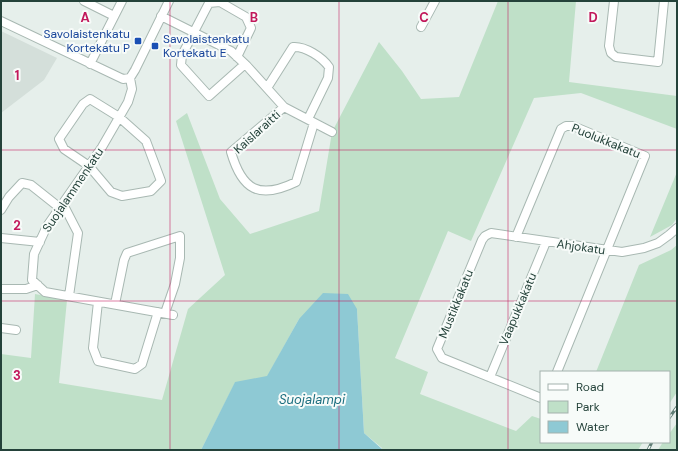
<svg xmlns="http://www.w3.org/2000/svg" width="678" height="451" viewBox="0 0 678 451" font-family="'DM Sans',sans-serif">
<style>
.built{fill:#d4dfda}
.green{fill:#bfe0c8}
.water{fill:#8ec9d4}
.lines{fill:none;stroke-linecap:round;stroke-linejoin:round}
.minor-casing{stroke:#a8b8b2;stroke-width:10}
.minor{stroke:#fff;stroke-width:8}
.rail-casing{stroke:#5f7d75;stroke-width:3}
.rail{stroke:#f7fbf9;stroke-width:1.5;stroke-dasharray:4.5;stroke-linecap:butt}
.grid{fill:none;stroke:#c2185b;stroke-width:1;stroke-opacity:0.55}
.transit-dot{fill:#1a4fb4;stroke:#f7fbf9;stroke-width:1.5}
.labels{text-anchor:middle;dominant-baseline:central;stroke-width:4;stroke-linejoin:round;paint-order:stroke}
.transit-label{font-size:12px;fill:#164399;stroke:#f7fbf9;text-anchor:end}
.street-label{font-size:12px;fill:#24423a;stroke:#f7fbf9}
.water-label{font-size:13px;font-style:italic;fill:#1c6f80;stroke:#f7fbf9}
.grid-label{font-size:13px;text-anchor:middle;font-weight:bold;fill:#c2185b;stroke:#f7fbf9;stroke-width:4;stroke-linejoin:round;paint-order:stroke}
</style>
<rect width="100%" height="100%" fill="#e6efeb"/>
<path class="built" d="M 1,31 L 57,58 L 44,80 L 1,113 Z"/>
<path class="green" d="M 498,1 L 576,1 L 569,82 L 677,96 L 677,129 L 581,93 L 534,98 L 471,241 L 448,231 L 395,358 L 428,372 L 420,394 L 516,431 L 532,416 L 541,419 L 541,442 L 643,442 L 638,450 L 381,450 L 382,448 L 364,433 L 357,309 L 299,319 L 267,377 L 235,383 L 201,450 L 1,450 L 1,354 L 31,358 L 35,294 L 67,300 L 59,383 L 162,400 L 188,309 L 225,275 L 176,121 L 187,113 L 220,199 L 250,234 L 319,211 L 332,132 L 379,42 L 402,71 L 421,99 L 459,97 Z
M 677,172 L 677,218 L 672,225 L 650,237 Z
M 677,245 L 677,392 L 669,404 L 669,372 L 596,372 L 639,265 L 671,250 Z
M 677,423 L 677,450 L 658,450 L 663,442 L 669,442 L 669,434 Z"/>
<path class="water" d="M 323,293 L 348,294 L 357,309 L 364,433 L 382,449 L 381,450 L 201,450 L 235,382 L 267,376 L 299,319 Z"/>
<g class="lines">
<defs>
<path id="minor" d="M 84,1 L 114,16
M 614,1 L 609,46 L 611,53 L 616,57 L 658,62 L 664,1
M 161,16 L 231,51 L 247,66 L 284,107 L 332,132
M 1,21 L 123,79 L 130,78 L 135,70 L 169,1
M 421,27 L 435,1
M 237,57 L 251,28 L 246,17 L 220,2 L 209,3 L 182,55 L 181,65 L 209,96 L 245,64
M 90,64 L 122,1
M 130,78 L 132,89 L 128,102 L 102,147 L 47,226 L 34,254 L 32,280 L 45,292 L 173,315
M 267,88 L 293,47 C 305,46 322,57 329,67 L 328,78 L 308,119
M 90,99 L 119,117 L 146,141 L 161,181 L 151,191 L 122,196 L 111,192 L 89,166 L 64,149 L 59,139 L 83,104 Z
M 284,107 L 231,152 C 242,190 259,200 296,182 L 314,123
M 63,204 L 78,233 L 69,296
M 1,210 L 9,197 L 22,183 L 31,185 L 60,208
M 516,237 L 561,129 L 566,126 L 573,126 L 645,156 L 557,372
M 1,238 L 40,242
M 1,289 L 26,289 L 38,285
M 98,302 L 93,348 L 98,361 L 135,369 L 142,364 L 158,312
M 115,304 L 124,260 L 127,253 L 180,236 L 180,258 L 175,284 L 165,313
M 1,328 L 16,330
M 490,377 L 546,242
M 541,398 L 442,358 L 437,349 L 482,240 L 485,236 L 491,233 L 622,252 L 644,248 L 658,243 L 669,235 L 677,228"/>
</defs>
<use href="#minor" class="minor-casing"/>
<use href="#minor" class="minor"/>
<defs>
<path id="rail" d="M 669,418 L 677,407
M 648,450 L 652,442"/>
</defs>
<use href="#rail" class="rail-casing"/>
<use href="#rail" class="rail"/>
</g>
<path class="grid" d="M 170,1 L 170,450M 339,1 L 339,450M 508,1 L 508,450M 1,150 L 677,150M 1,301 L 677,301"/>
<g class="transit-dot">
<rect x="134" y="37" width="8" height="8" rx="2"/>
<rect x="151" y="42" width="8" height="8" rx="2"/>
</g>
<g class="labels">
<g class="transit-label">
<text x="130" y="34">Savolaistenkatu<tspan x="130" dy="14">Kortekatu P</tspan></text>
<text x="163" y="39" text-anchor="start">Savolaistenkatu<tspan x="163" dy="14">Kortekatu E</tspan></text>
</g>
<g class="street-label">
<text transform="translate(257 132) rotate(-42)">Kaislaraitti</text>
<text transform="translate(606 141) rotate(22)">Puolukkakatu</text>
<text transform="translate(73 190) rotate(-56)">Suojalammenkatu</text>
<text transform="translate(581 247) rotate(8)">Ahjokatu</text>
<text transform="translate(456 304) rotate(-68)">Mustikkakatu</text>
<text transform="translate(518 309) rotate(-67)">Vaapukkakatu</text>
</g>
<g class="water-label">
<text x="312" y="399">Suojalampi</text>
</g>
</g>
<g class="grid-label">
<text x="85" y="22">A</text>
<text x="254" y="22">B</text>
<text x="424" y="22">C</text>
<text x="593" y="22">D</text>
<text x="17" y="80">1</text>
<text x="17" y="230">2</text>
<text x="17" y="380">3</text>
</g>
<rect width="678" height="451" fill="none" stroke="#24423a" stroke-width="4"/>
<rect x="540" y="371" width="130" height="72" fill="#f7fbf9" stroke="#a3b1ad"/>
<rect x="548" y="384" width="20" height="6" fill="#ffffff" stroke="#a3b1ad"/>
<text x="576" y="391" font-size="12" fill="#24423a">Road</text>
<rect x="548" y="401" width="20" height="12" fill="#bfe0c8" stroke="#a3b1ad"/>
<text x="576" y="411" font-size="12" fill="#24423a">Park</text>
<rect x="548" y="421" width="20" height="12" fill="#8ec9d4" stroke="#a3b1ad"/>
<text x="576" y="431" font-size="12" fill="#24423a">Water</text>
</svg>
